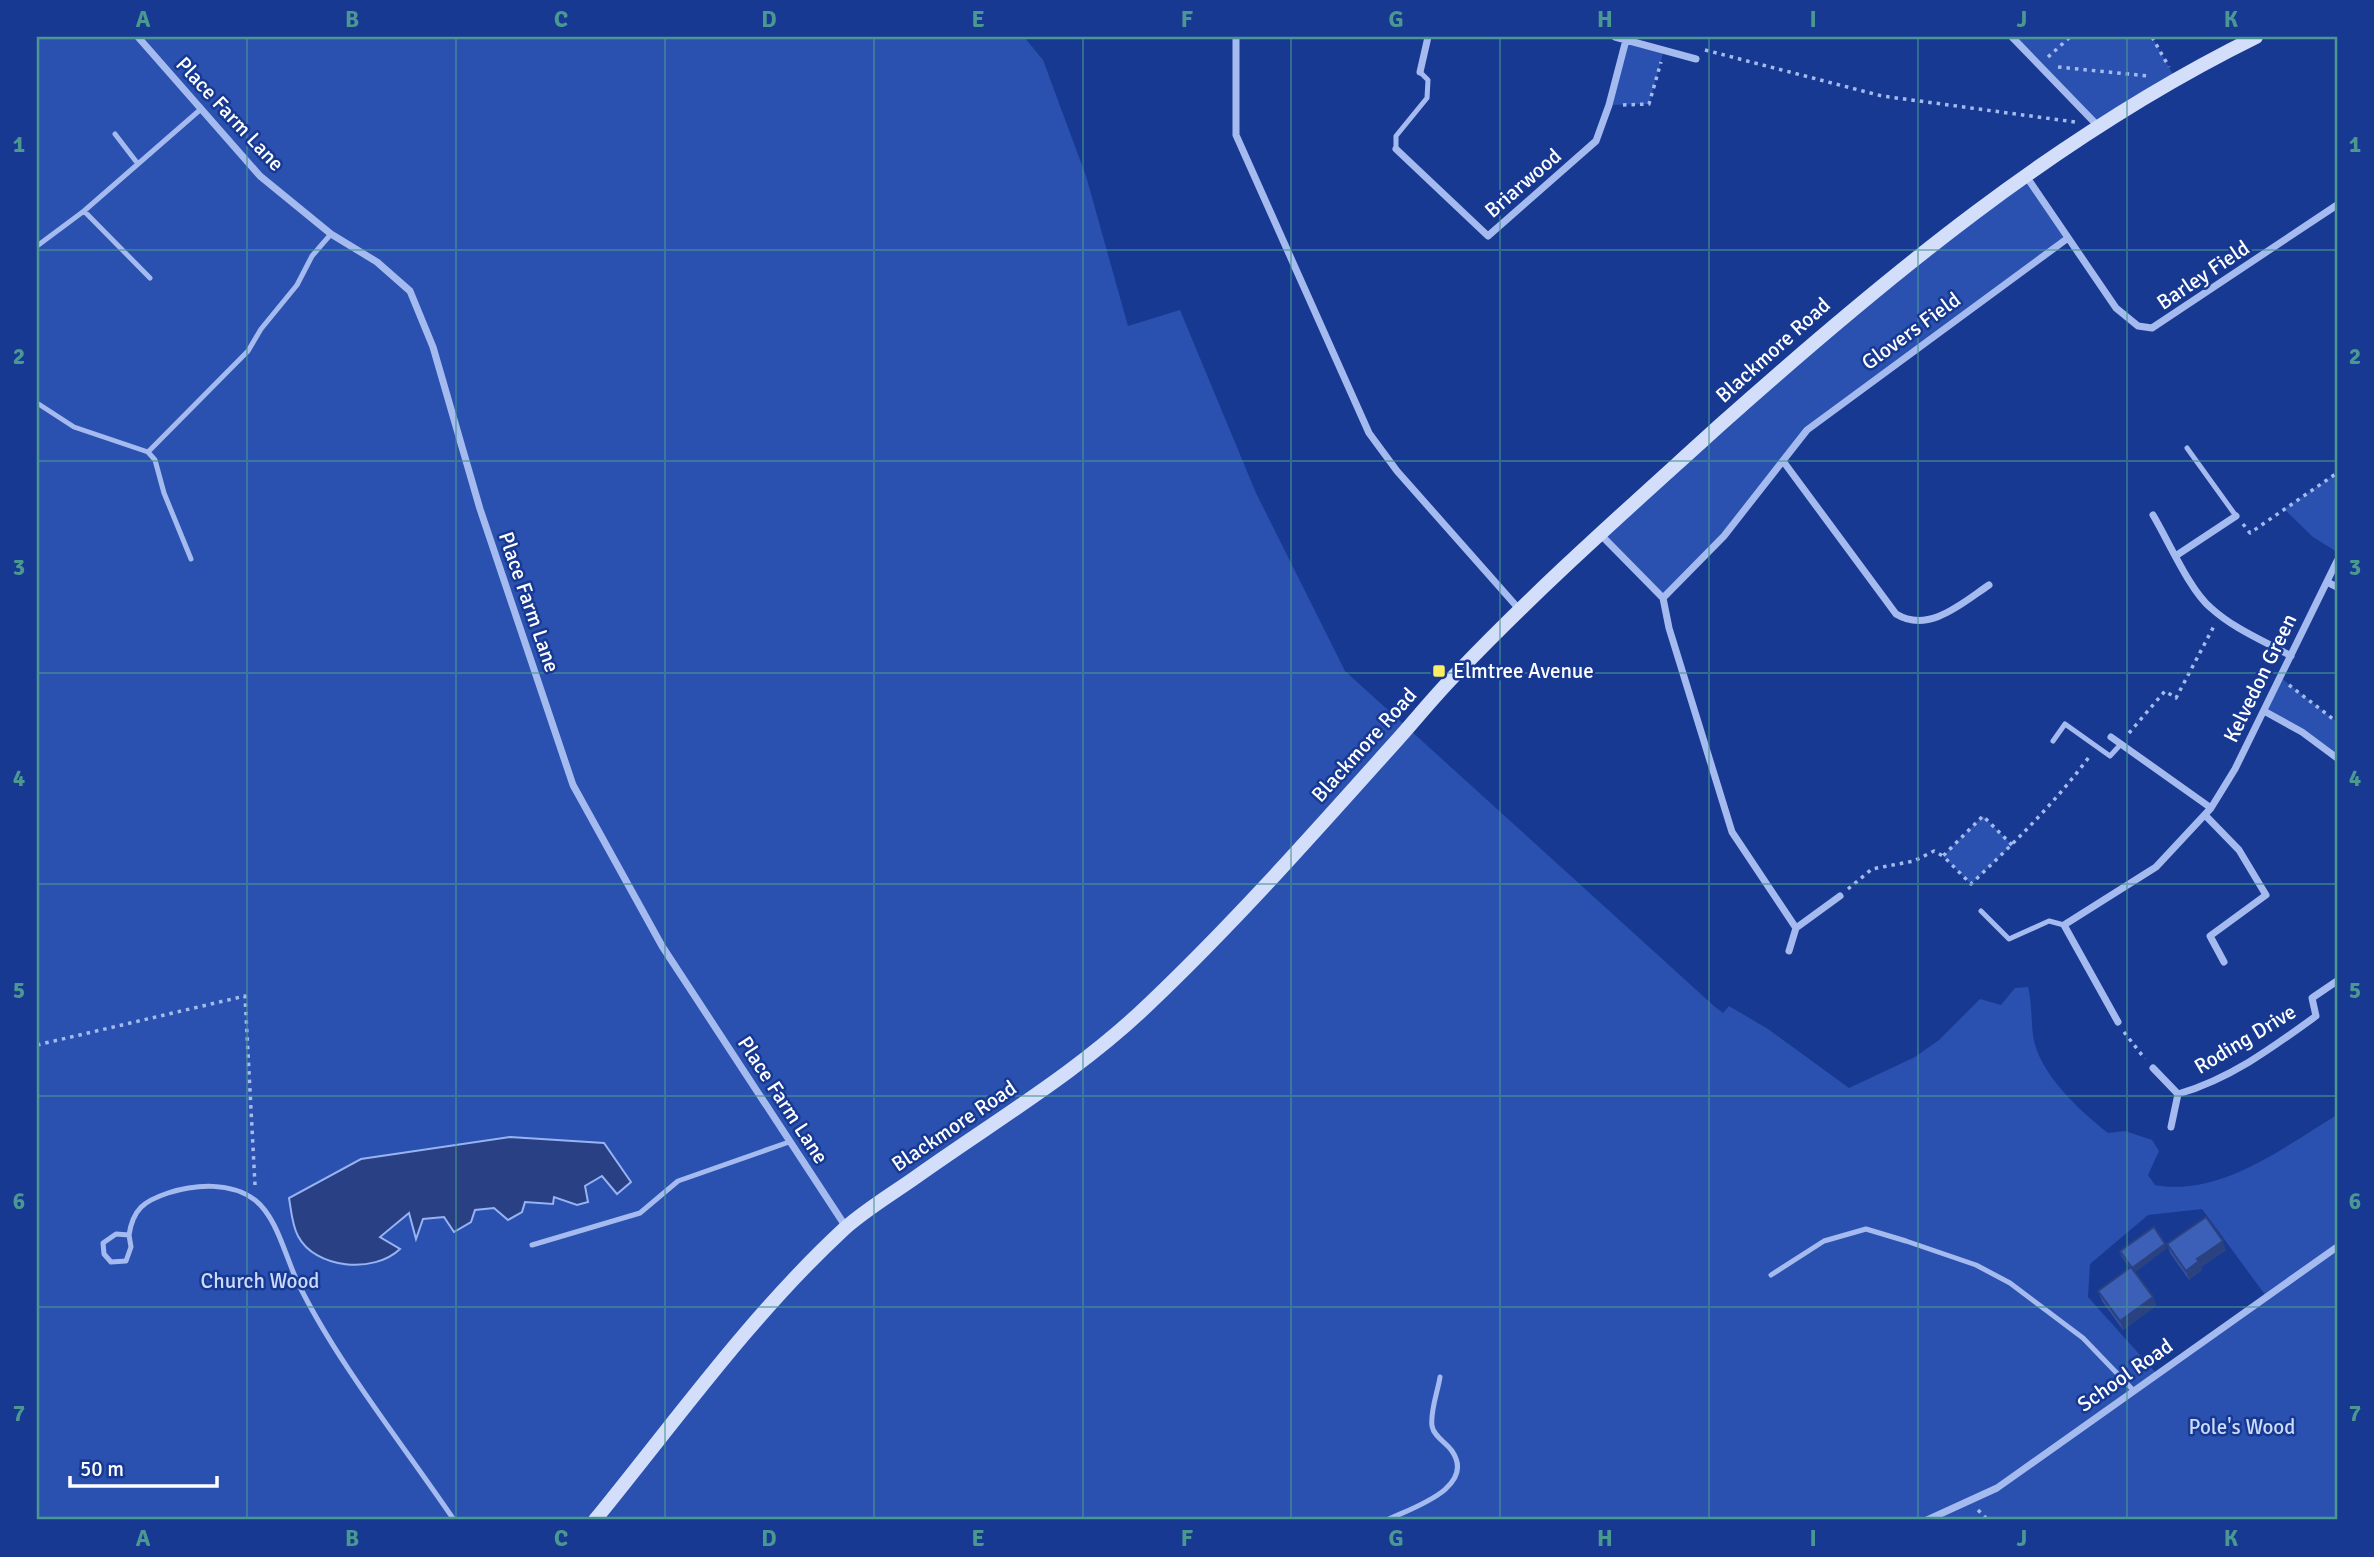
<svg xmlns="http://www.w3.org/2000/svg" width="2374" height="1557" viewBox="0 0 2374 1557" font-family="Signika,sans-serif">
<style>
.green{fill:#2a51af;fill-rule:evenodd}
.water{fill:#294184;stroke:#98b3f2;stroke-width:2}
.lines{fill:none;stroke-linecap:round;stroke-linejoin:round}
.path{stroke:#a5bbf0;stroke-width:3.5;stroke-dasharray:3.5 5;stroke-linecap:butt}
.lane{stroke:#a5bbf0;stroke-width:5}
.street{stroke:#a5bbf0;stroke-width:7}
.secondary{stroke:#d3defb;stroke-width:14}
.wall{fill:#34529d}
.shaded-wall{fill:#2a4280}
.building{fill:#3c5fb7;stroke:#2a4280;stroke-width:2}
.grid{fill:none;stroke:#4b9892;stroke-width:2;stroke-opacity:0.55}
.poi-dot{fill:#ffeb64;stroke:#173991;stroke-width:2.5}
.labels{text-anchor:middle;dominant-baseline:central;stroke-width:5;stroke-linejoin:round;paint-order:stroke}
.street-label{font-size:21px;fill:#fff;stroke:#173991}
.poi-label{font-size:21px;fill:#fff;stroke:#173991;text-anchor:start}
.park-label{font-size:21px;fill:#ccdafb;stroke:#173991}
.neatline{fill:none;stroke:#4b9892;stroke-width:2.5}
.grid-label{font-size:23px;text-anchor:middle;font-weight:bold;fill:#4b9892}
</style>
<rect width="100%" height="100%" fill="#173991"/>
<path class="green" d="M 37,37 L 1024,37 L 1043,60 L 1086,176 L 1128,326 L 1180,310 L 1256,493 L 1345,671 L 1714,1006 L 1723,1013 L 1729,1006 L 1768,1029 L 1849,1088 L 1915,1057 L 1939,1040 L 1980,999 L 2001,1005 L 2015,988 L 2028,987 C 2032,1003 2031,1019 2033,1035 C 2038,1073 2080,1111 2108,1133 L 2125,1131 L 2152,1140 L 2159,1151 L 2148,1175 L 2155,1185 C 2220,1197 2284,1147 2337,1115 L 2337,1520 L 37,1520 ZM 2202,1209 L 2266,1296 L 2157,1374 L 2088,1297 L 2090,1264 L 2148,1215 Z
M 2012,37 L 2152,37 L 2175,78 L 2097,125 Z
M 1626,40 L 1664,50 L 1649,104 L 1609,105 Z
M 2025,175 L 2068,238 L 1807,430 L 1698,562 L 1663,598 L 1600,533 L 1841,317 Z
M 2337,473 L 2337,552 L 2313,537 L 2284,509 Z
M 2281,678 L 2337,722 L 2337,758 L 2264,711 Z
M 1983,816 L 2012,845 L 1971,884 L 1943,856 Z"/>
<path class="water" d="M 510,1137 L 604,1143 L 631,1182 L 617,1194 L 602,1176 L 585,1186 L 588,1202 L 577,1205 L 554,1197 L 553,1204 L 525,1202 L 522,1212 L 508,1220 L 494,1208 L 475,1210 L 471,1222 L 454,1232 L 444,1217 L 423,1219 L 416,1239 L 409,1213 L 380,1237 L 400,1249 C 374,1274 315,1269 298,1236 C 292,1225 291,1209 289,1198 L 361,1159 Z"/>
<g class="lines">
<path class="path" d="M 2152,37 L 2169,67
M 1705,50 L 1882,96 L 2075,122
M 2048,57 L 2070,37
M 2058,67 L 2148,76
M 1623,105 L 1649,104 L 1661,62
M 2243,524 L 2250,533 L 2337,473
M 2289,685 L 2337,722
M 2129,733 L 2165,691 L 2176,698 L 2214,626
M 2012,845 L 1983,816 L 1943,856 L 1971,884 C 2014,843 2054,804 2089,757
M 1848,889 L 1872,869 L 1914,861 L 1934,851 L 1943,856
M 2124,1032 L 2145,1059
M 37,1045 L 245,996 L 255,1185
M 1978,1510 L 1988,1520"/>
<path class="lane" d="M 115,134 L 138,164
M 1396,149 L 1396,136 L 1427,98 L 1428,80 L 1420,72
M 84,211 L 150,278
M 37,246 L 84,211 L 201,109
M 37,403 L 74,427 L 148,452 L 155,460 L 164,493 L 191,559
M 2187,448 L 2236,516
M 148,452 L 248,351 L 261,329 L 297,285 L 312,256 L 331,234
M 2053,741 L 2065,724 L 2110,756 L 2121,744
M 1981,911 L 2009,939 L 2049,921 L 2064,925
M 129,1235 L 131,1247 L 126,1261 L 111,1262 L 104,1254 L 103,1243 L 116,1234 L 129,1235 C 133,1209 144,1201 168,1193 C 196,1184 231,1182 255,1200 C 278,1218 286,1260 299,1285 C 338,1364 404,1446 454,1520
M 532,1245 L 640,1213 L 678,1181 L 789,1142
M 1771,1275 L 1824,1241 L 1866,1229 L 1906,1241 L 1976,1265 L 2010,1283 L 2083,1338 L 2134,1391
M 1387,1520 C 1411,1508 1477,1488 1452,1451 C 1446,1442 1434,1437 1432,1426 C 1430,1411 1438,1391 1440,1377"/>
<path class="street" d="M 138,37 L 260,176 L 331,234 L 377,262 L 410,291 L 433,347 L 480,509 L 573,785 L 662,946 L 846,1227
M 1236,37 L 1236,135 L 1369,433 L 1397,471 L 1519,609
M 1615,37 L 1696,59
M 2012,37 L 2097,125
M 1420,72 L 1428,37
M 1396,149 L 1488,236 L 1596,141 L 1609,105 L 1626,40
M 2026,176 L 2116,308 L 2138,326 L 2152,328 L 2337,205
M 1783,461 L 1896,614 C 1929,634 1962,603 1989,585
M 2153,515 C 2168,540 2190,591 2211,608 C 2234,629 2264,641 2291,656
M 1600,534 L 1663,598 L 1724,536 L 1807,430 L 2068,238
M 2177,555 L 2236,516
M 2327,582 L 2337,587
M 1663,598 L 1669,628 L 1732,832 L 1796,928 L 1840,896
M 2264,711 L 2302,732 L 2337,758
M 2111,737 L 2211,808
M 2205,815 L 2239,850 L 2266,895 L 2210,936 L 2224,962
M 1789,951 L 1796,928
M 2118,1022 L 2064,925 L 2156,867 L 2211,808 L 2235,769 L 2337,561
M 2153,1068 L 2178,1094
M 2171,1127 L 2178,1094 C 2230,1079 2272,1048 2316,1016 L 2312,998 L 2337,981
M 1927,1520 L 1997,1488 L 2337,1247"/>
<path class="secondary" d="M 595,1520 C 675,1422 750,1316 844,1229 C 865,1210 892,1194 916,1177 C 996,1120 1080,1071 1151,1002 C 1235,922 1313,834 1390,748 C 1413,723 1434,696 1458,672 C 1541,585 1631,506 1720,425 C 1885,278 2057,135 2256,37"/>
</g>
<path class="wall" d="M 2167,1244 L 2226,1250 L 2201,1267 L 2202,1270 L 2189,1280 L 2170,1253 Z
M 2167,1248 L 2135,1272 L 2153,1297 L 2156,1306 L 2123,1330 L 2102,1301 L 2098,1291 L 2130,1268 L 2121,1256 L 2120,1251 Z"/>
<path class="shaded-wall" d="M 2223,1241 L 2226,1250 L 2201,1267 L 2202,1270 L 2189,1280 L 2186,1271 L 2197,1259 Z
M 2165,1244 L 2167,1248 L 2134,1273 L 2132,1268 Z
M 2153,1297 L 2156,1306 L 2123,1330 L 2120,1321 Z"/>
<path class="building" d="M 2206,1217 L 2223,1241 L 2197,1259 L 2199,1261 L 2186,1271 L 2167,1244 Z
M 2154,1227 L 2165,1244 L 2132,1268 L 2120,1251 Z
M 2131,1267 L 2153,1297 L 2120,1321 L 2098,1291 Z"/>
<path class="grid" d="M 247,37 L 247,1520M 456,37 L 456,1520M 665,37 L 665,1520M 874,37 L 874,1520M 1083,37 L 1083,1520M 1291,37 L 1291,1520M 1500,37 L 1500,1520M 1709,37 L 1709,1520M 1918,37 L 1918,1520M 2127,37 L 2127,1520M 37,250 L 2337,250M 37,461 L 2337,461M 37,673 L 2337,673M 37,884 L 2337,884M 37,1096 L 2337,1096M 37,1307 L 2337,1307"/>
<rect class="poi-dot" x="1432" y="664" width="14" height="14" rx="3.5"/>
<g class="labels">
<g class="street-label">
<text transform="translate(230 114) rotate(47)">Place Farm Lane</text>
<text transform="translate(1523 183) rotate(-41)">Briarwood</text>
<text transform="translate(2203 275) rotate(-34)">Barley Field</text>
<text transform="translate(1911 331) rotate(-36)">Glovers Field</text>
<text transform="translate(1773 350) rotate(-42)">Blackmore Road</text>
<text transform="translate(529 602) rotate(71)">Place Farm Lane</text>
<text transform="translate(2260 678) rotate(-64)">Kelvedon Green</text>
<text transform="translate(1364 745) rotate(-48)">Blackmore Road</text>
<text transform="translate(2245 1039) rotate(-31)">Roding Drive</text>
<text transform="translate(783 1100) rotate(57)">Place Farm Lane</text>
<text transform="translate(954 1126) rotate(-34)">Blackmore Road</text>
<text transform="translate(2125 1375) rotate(-35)">School Road</text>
</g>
<g class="poi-label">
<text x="1453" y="671">Elmtree Avenue</text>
</g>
<g class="park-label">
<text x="260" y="1281">Church Wood</text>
<text x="2242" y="1427">Pole's Wood</text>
</g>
</g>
<rect width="2374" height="1557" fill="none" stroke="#173991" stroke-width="77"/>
<path d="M70 1476v10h147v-10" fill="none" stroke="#ffffff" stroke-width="3.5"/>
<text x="80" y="1476" font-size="21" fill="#ffffff" stroke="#173991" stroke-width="5" paint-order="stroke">50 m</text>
<rect x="38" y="38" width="2298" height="1480" class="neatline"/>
<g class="grid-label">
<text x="143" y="27">A</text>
<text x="352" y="27">B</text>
<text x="561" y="27">C</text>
<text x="769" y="27">D</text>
<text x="978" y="27">E</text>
<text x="1187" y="27">F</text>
<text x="1396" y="27">G</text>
<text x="1605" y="27">H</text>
<text x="1813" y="27">I</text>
<text x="2022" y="27">J</text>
<text x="2231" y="27">K</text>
<text x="19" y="152">1</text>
<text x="2355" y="152">1</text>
<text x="19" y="364">2</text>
<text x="2355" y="364">2</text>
<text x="19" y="575">3</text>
<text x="2355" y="575">3</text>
<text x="19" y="786">4</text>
<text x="2355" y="786">4</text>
<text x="19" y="998">5</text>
<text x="2355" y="998">5</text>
<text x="19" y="1209">6</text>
<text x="2355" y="1209">6</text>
<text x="19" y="1421">7</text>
<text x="2355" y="1421">7</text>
<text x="143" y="1546">A</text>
<text x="352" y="1546">B</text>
<text x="561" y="1546">C</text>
<text x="769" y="1546">D</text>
<text x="978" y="1546">E</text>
<text x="1187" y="1546">F</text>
<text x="1396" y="1546">G</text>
<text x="1605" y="1546">H</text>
<text x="1813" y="1546">I</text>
<text x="2022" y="1546">J</text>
<text x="2231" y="1546">K</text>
</g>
</svg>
